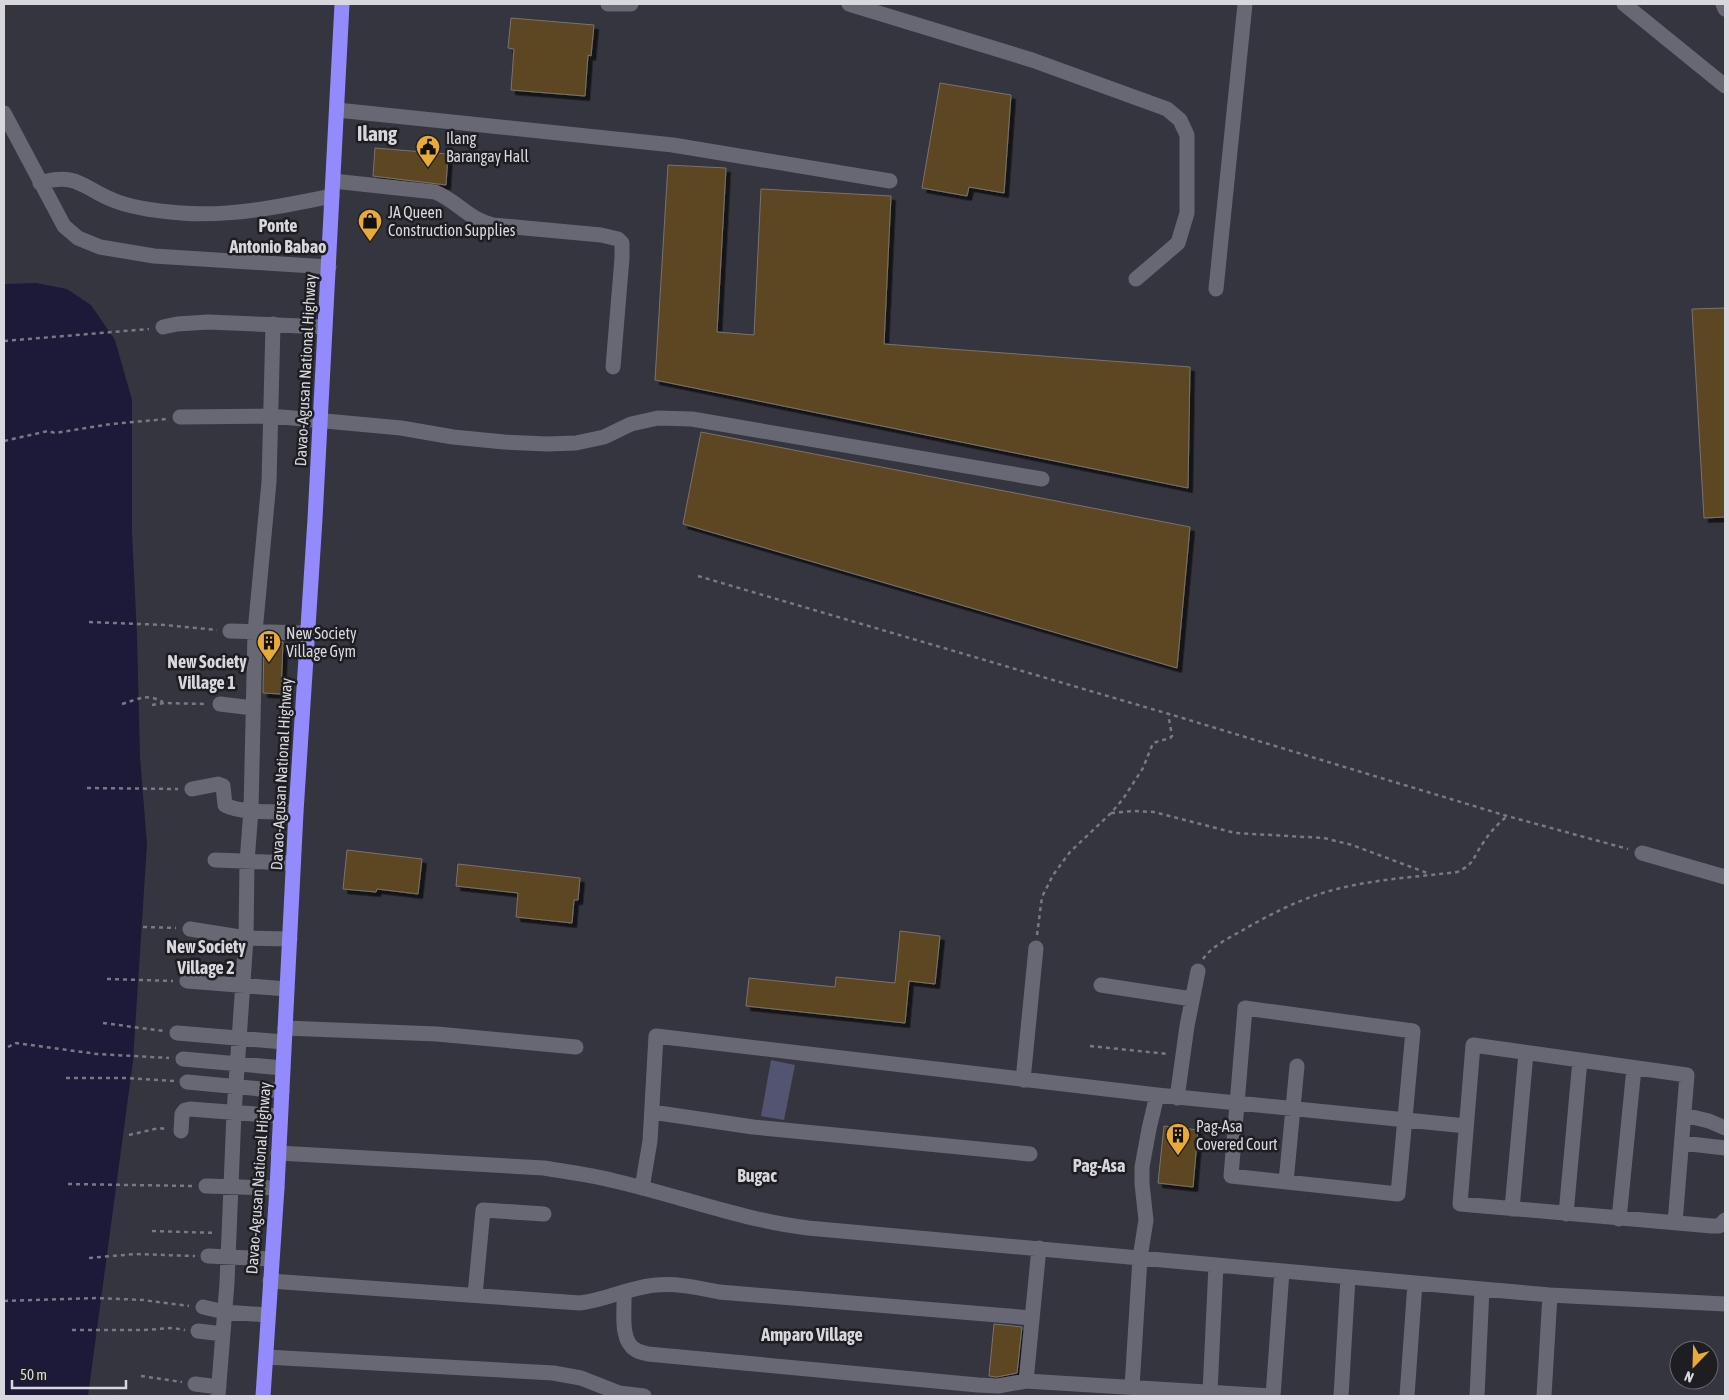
<svg xmlns="http://www.w3.org/2000/svg" width="1729" height="1400" viewBox="0 0 1729 1400" font-family="'Asap Condensed',sans-serif">
<style>
.green{fill:#535372}
.water{fill:#1d1a39}
.building{fill:#5c4624;stroke:#7a7369;filter:url(#shadow)}
.lines{fill:none;stroke-linecap:round;stroke-linejoin:round}
.path{stroke:#797982;stroke-width:2.5;stroke-dasharray:4 4;stroke-linecap:butt}
.minor{stroke:#686874;stroke-width:15}
.highway{stroke:#938afe;stroke-width:15}
.labels{text-anchor:middle;dominant-baseline:central;stroke-width:5;stroke-linejoin:round;paint-order:stroke}
.poi-label{font-size:16px;fill:#d7d7dd;stroke:#1d1d22;text-anchor:start}
.street-label{font-size:16px;fill:#d7d7dd;stroke:#1d1d22}
.neighbourhood-label{font-size:18px;font-weight:bold;fill:#d7d7dd;stroke:#1d1d22}
.district-label{font-size:21px;font-weight:bold;fill:#d7d7dd;stroke:#1d1d22}
</style>
<defs>
<filter id="shadow"><feDropShadow dx="4.5" dy="4.5" stdDeviation="0" flood-color="#0009"/></filter>
</defs>
<rect width="100%" height="100%" fill="#35353f"/>
<path class="green" d="M 771,1060 L 795,1065 L 784,1120 L 761,1116 Z"/>
<path class="water" d="M 36,283 L 67,289 L 91,305 L 115,340 L 132,400 L 132,532 L 137,635 L 140,757 L 147,844 L 133,1061 L 88,1396 L 4,1396 L 4,284 Z"/>
<path class="building" d="M 511,18 L 594,25 L 591,56 L 588,55 L 585,96 L 511,90 L 514,49 L 508,48 Z
M 940,83 L 1011,95 L 1004,193 L 969,187 L 967,196 L 922,188 Z
M 375,148 L 448,154 L 446,185 L 373,176 Z
M 668,165 L 726,168 L 717,332 L 754,335 L 761,189 L 891,196 L 884,344 L 1190,367 L 1188,488 L 655,380 Z
M 1725,308 L 1725,517 L 1704,518 L 1692,309 Z
M 701,432 L 1190,527 L 1177,668 L 683,524 Z
M 264,641 L 283,642 L 281,694 L 263,693 Z
M 347,850 L 422,859 L 418,894 L 377,889 L 376,892 L 343,889 Z
M 458,864 L 580,878 L 578,900 L 574,900 L 572,923 L 516,917 L 518,893 L 456,886 Z
M 900,931 L 940,936 L 935,984 L 909,981 L 905,1023 L 746,1006 L 749,978 L 835,987 L 836,977 L 895,983 Z
M 1164,1126 L 1198,1130 L 1193,1187 L 1158,1183 Z
M 994,1324 L 1022,1327 L 1017,1373 L 997,1377 L 989,1376 Z"/>
<g class="lines">
<path class="path" d="M 4,341 L 149,329
M 4,441 L 48,431 L 55,433 L 111,424 L 167,419
M 698,576 L 1169,714 L 1507,816 L 1628,849
M 89,622 L 165,625 L 217,630
M 122,704 C 139,699 146,693 163,702
M 152,705 L 164,703 L 206,704
M 87,788 L 178,789
M 1111,813 L 1133,811 L 1154,812 L 1235,833 L 1324,838 L 1352,845 L 1430,874
M 143,927 L 176,928
M 1037,935 L 1042,897 L 1053,875 L 1070,852 L 1111,813 L 1123,799 L 1143,768 L 1153,743 L 1170,738 L 1172,736 L 1169,719 L 1169,714
M 1203,959 C 1212,946 1229,938 1243,930 C 1272,913 1304,897 1337,889 C 1376,879 1417,877 1457,872 C 1475,864 1473,857 1483,843 C 1490,832 1498,824 1507,816
M 107,979 L 173,981
M 103,1023 L 164,1031
M 1090,1046 L 1168,1054
M 8,1047 L 16,1043 L 97,1054 L 169,1058
M 66,1078 L 125,1078 L 174,1081
M 129,1135 L 159,1128 L 166,1129
M 68,1184 L 192,1186
M 152,1231 L 216,1233
M 89,1258 L 135,1254 L 195,1256
M 4,1301 L 97,1298 L 143,1300 L 189,1306
M 72,1330 L 143,1330 L 173,1328 L 185,1330
M 141,1376 L 182,1382
M 118,1396 L 119,1396"/>
<path class="minor" d="M 608,4 L 631,4
M 849,4 L 1032,60 L 1167,109 L 1180,120 L 1187,135 L 1187,213 L 1178,243 L 1136,279
M 1624,4 L 1725,86
M 1723,4 L 1725,9
M 337,110 L 673,145 L 890,181
M 4,113 L 64,226 L 78,238 L 100,247 L 154,256 L 329,267
M 333,181 L 435,192 C 456,200 469,220 493,225 L 601,235 L 618,239 L 622,243 L 622,258 L 613,367
M 40,183 C 79,171 85,191 118,202 C 138,209 160,211 181,213 C 232,217 283,206 332,196
M 1216,289 L 1245,4
M 163,327 L 177,324 L 208,322 L 325,327
M 180,417 L 271,416 L 401,428 L 453,437 L 504,442 L 547,444 L 576,443 L 604,437 L 631,424 L 658,418 L 692,419 L 1042,479
M 230,631 L 307,633
M 220,704 L 253,708
M 192,789 L 218,784 L 223,786 L 225,805 C 242,814 277,811 296,812
M 1642,853 L 1725,877
M 215,860 L 293,863
M 190,929 L 246,938 L 290,939
M 187,981 L 287,989
M 1101,985 L 1192,999
M 1245,1008 L 1413,1031 L 1398,1194 L 1231,1176 Z
M 285,1028 L 437,1034 L 576,1047
M 177,1033 L 284,1042
M 183,1059 L 283,1068
M 1023,1080 L 1036,948
M 187,1082 L 282,1091
M 1177,1098 L 1187,1026 L 1198,971
M 652,1112 L 753,1127 L 1030,1154
M 1684,1115 L 1709,1121 L 1725,1128
M 181,1131 L 182,1114 L 185,1110 L 190,1109 L 280,1116
M 1682,1143 L 1725,1148
M 278,1153 L 544,1168 C 568,1172 592,1175 615,1181 C 680,1196 742,1220 808,1228 L 1482,1289 L 1550,1295 L 1725,1304
M 1286,1182 L 1297,1066
M 206,1186 L 277,1188
M 642,1188 L 650,1141 L 656,1036 L 1157,1095 L 1466,1126
M 1512,1209 L 1526,1053
M 1566,1214 L 1580,1060
M 1619,1219 L 1634,1068
M 1675,1223 L 1687,1075 L 1473,1045 L 1460,1204 L 1712,1226 L 1719,1226 L 1725,1220
M 208,1256 L 271,1259
M 270,1281 L 580,1303 C 606,1300 630,1287 656,1285 C 677,1283 699,1288 719,1292 L 1032,1318
M 624,1293 C 625,1309 619,1341 636,1350 C 639,1352 644,1353 648,1354 L 978,1385 L 998,1386 L 1026,1381 L 1271,1396
M 475,1295 L 483,1210 L 544,1214
M 203,1307 L 225,1312 L 268,1315
M 198,1331 L 223,1334
M 266,1357 L 553,1373 L 581,1378 L 619,1393 L 644,1396
M 1026,1381 L 1039,1248
M 195,1384 L 219,1387
M 1132,1387 L 1140,1258 L 1146,1220 L 1142,1184 L 1142,1167 L 1149,1129 L 1157,1095
M 1210,1392 L 1216,1265
M 218,1396 L 227,1283 L 234,1113 L 246,938 L 247,862 L 251,810 L 255,632 L 269,482 L 273,324
M 1273,1396 L 1282,1271
M 1341,1396 L 1348,1277
M 1407,1396 L 1415,1283
M 1477,1396 L 1482,1289
M 1544,1396 L 1550,1295"/>
<path class="highway" d="M 263,1396 L 277,1188 L 296,812 L 315,519 L 342,4"/>
</g>
<defs>
<symbol id="civic-pin" viewBox="-11 -11 22 30"><path d="M0 17L-7.5 6A9.5 9.5 0 1 1 7.5 6Z" fill="#eaaa38" stroke="#1d1d22"/><path d="M-.6-6.5H3V-4.5H.6V-3L4-1V1h2V6H-6V1h2V-1L-.6-3ZM-1.2 2.5V6h2.4V2.5Z" fill="#111"/></symbol>
<symbol id="shop-pin" viewBox="-11 -11 22 30"><path d="M0 17L-7.5 6A9.5 9.5 0 1 1 7.5 6Z" fill="#eaaa38" stroke="#1d1d22"/><path d="M-5-2.5h2.3a2.7 3.5 0 0 1 5.4 0H5L5.5 6h-11ZM-1.5-2.5h3a1.5 2.3 0 0 0-3 0Z" fill="#111"/></symbol>
<symbol id="building-pin" viewBox="-11 -11 22 30"><path d="M0 17L-7.5 6A9.5 9.5 0 1 1 7.5 6Z" fill="#eaaa38" stroke="#1d1d22"/><path d="M-4-6H4V6H1V3H-1V6H-4ZM-2.5-4.3h1.7v1.8h-1.7ZM.8-4.3h1.7v1.8H.8ZM-2.5-1h1.7V.8h-1.7ZM.8-1h1.7V.8H.8Z" fill="#111"/></symbol>
</defs>
<g fill-rule="evenodd">
<use href="#civic-pin" x="414" y="133" width="28" height="38"/>
<use href="#shop-pin" x="356" y="207" width="28" height="38"/>
<use href="#building-pin" x="255" y="628" width="28" height="38"/>
<use href="#building-pin" x="1164" y="1121" width="28" height="38"/>
</g>
<g class="labels">
<g class="poi-label">
<text x="446" y="138">Ilang<tspan x="446" dy="18">Barangay Hall</tspan></text>
<text x="388" y="212">JA Queen<tspan x="388" dy="18">Construction Supplies</tspan></text>
<text x="286" y="633">New Society<tspan x="286" dy="18">Village Gym</tspan></text>
<text x="1196" y="1126">Pag-Asa<tspan x="1196" dy="18">Covered Court</tspan></text>
</g>
<g class="street-label">
<text transform="translate(305 370) rotate(-87)">Davao-Agusan National Highway</text>
<text transform="translate(281 774) rotate(-87)">Davao-Agusan National Highway</text>
<text transform="translate(258 1178) rotate(-86)">Davao-Agusan National Highway</text>
</g>
<g class="neighbourhood-label">
<text x="278" y="225">Ponte<tspan x="278" dy="21">Antonio Babao</tspan></text>
<text x="207" y="661">New Society<tspan x="207" dy="21">Village 1</tspan></text>
<text x="206" y="946">New Society<tspan x="206" dy="21">Village 2</tspan></text>
<text x="1099" y="1165">Pag-Asa</text>
<text x="757" y="1175">Bugac</text>
<text x="812" y="1334">Amparo Village</text>
</g>
<g class="district-label">
<text x="377" y="133">Ilang</text>
</g>
</g>
<rect width="1729" height="1400" fill="none" stroke="#d7d7dd" stroke-width="10"/>
<g transform="translate(1694 1365) rotate(203)"><circle r="24" fill="#1d1d22" stroke="#67676d"/>
<path d="M0-4L9 19L0 12L-9 19Z" fill="#eaaa38"/>
<text y="-8" font-size="14" font-weight="bold" text-anchor="middle" fill="#d7d7dd">N</text>
</g>
<path d="M12 1380v8h114v-8" fill="none" stroke="#d7d7dd" stroke-width="2.5"/>
<text x="20" y="1380" font-size="15" fill="#d7d7dd" stroke="#1d1d22" stroke-width="4" paint-order="stroke">50 m</text>
</svg>
